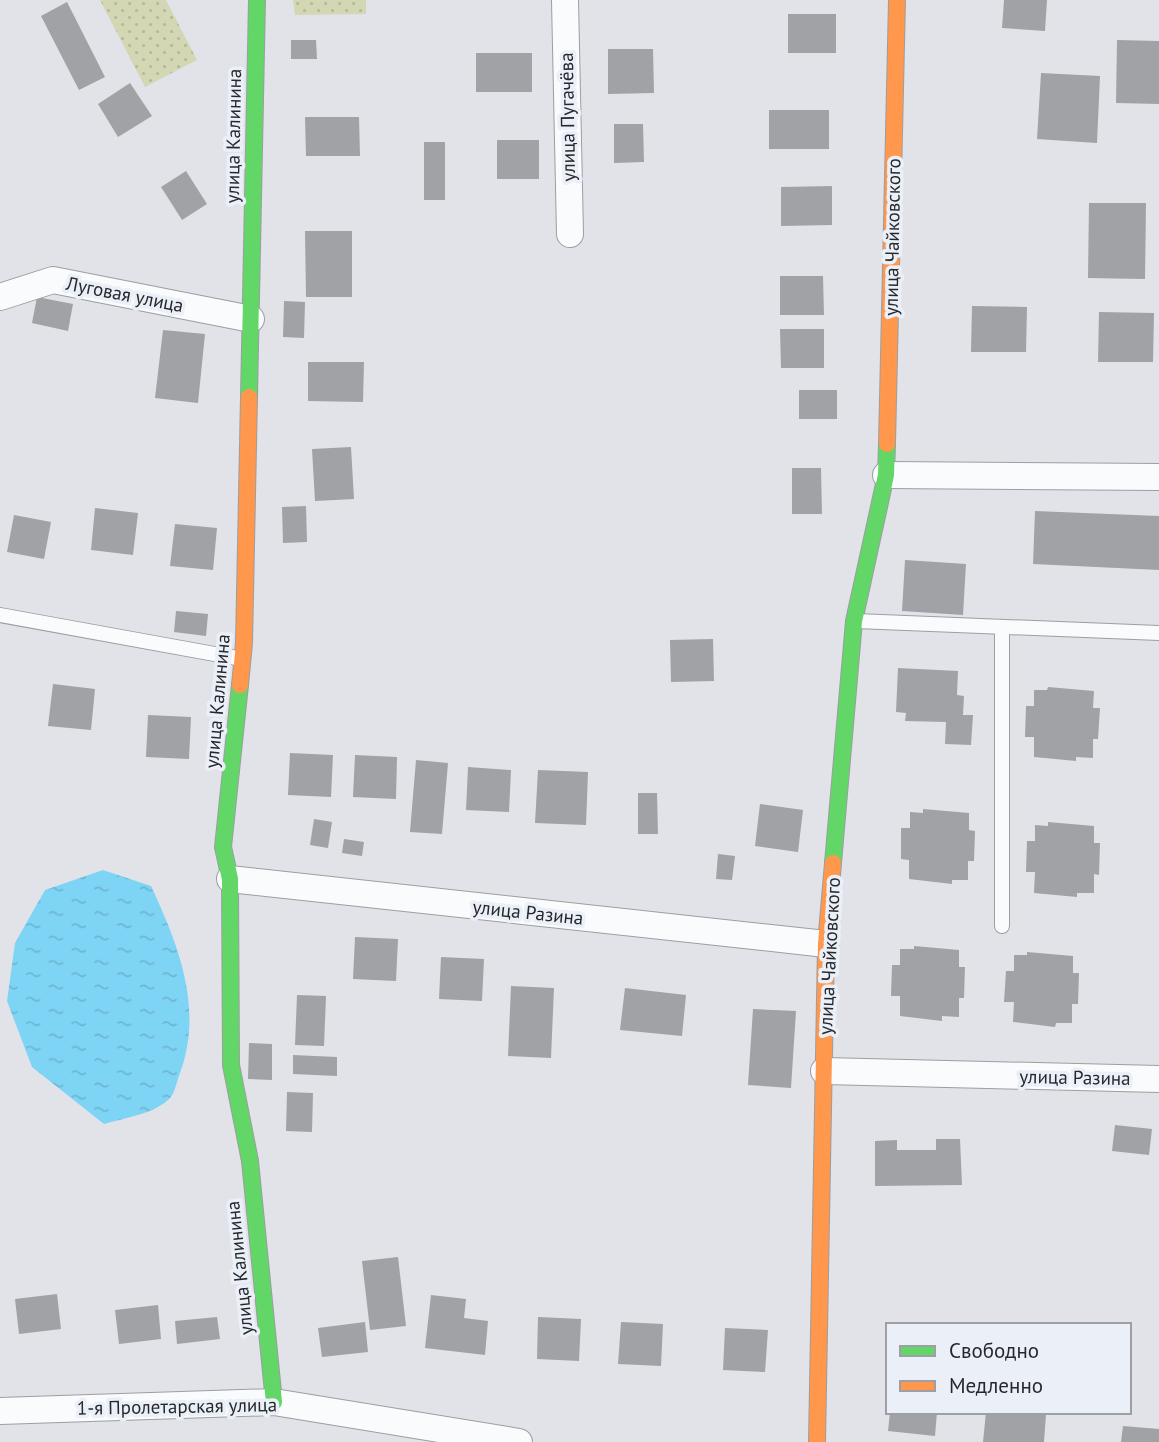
<svg xmlns="http://www.w3.org/2000/svg" width="1159" height="1442" viewBox="0 0 1159 1442" font-family="'PT Sans',sans-serif">
<style>
.grass{fill:url(#grass-dots)}
.water{fill:url(#water-ripples)}
.building{fill:#a0a2a5}
.lines{fill:none;stroke-linecap:round;stroke-linejoin:round}
.lane-casing{stroke:#9c9ea1;stroke-width:16}
.street-casing{stroke:#9c9ea1;stroke-width:28}
.fast-casing{stroke:#9c9ea1;stroke-width:18}
.slow-casing{stroke:#9c9ea1;stroke-width:18}
.lane{stroke:#fafbfc;stroke-width:14}
.street{stroke:#fafbfc;stroke-width:26}
.fast{stroke:#63d668;stroke-width:16}
.slow{stroke:#ff974d;stroke-width:16}
.labels{text-anchor:middle;dominant-baseline:central;stroke-width:7;stroke-linejoin:round;paint-order:stroke}
.street-label{font-size:19px;fill:#26282b;stroke:#ebeff8}
</style>
<defs>
<pattern id="grass-dots" width="8" height="8" patternUnits="userSpaceOnUse" patternTransform="scale(1.75)"><rect width="8" height="8" fill="#d4d7b4"/><path d="M2 2h.1M6 6h.1" fill="none" stroke="#b6b99b" stroke-width="1.8" stroke-linecap="round"/></pattern>
<pattern id="water-ripples" width="26" height="14" patternUnits="userSpaceOnUse" patternTransform="scale(1.75)"><rect width="26" height="14" fill="#7ed4f5"/><path d="M2 4q2-2 4 0t4 0M15 11q2-2 4 0t4 0" fill="none" stroke="#6db6d2"/></pattern>
</defs>
<rect width="100%" height="100%" fill="#e1e3e8"/>
<path class="grass" d="M 100,0 L 166,0 L 197,60 L 145,87 Z
M 293,0 L 366,0 L 366,14 L 295,15 Z"/>
<path class="water" d="M 103,870 L 151,886 C 178,944 204,1008 180,1073 C 177,1080 175,1093 170,1098 C 155,1114 124,1118 104,1124 L 32,1067 L 7,1001 L 15,943 L 45,890 Z"/>
<path class="building" d="M 1004,0 L 1047,0 L 1045,31 L 1002,28 Z
M 67,2 L 105,77 L 79,90 L 41,16 Z
M 788,14 L 836,14 L 836,53 L 788,53 Z
M 291,40 L 316,40 L 317,59 L 291,59 Z
M 1117,40 L 1159,41 L 1159,104 L 1116,103 Z
M 608,49 L 653,49 L 654,93 L 608,94 Z
M 476,53 L 532,53 L 532,92 L 476,92 Z
M 1041,73 L 1100,76 L 1097,143 L 1037,139 Z
M 130,83 L 152,116 L 118,137 L 98,104 Z
M 769,110 L 829,110 L 829,149 L 769,149 Z
M 305,117 L 359,117 L 360,156 L 306,156 Z
M 614,124 L 643,124 L 644,162 L 614,163 Z
M 497,140 L 539,140 L 539,179 L 497,179 Z
M 424,142 L 445,142 L 445,200 L 424,200 Z
M 186,171 L 207,204 L 182,220 L 161,187 Z
M 832,186 L 832,225 L 781,226 L 781,187 Z
M 1089,203 L 1146,203 L 1145,279 L 1088,278 Z
M 305,231 L 352,231 L 352,297 L 306,297 Z
M 780,276 L 823,276 L 824,315 L 780,315 Z
M 37,297 L 73,304 L 68,331 L 32,323 Z
M 284,301 L 305,302 L 304,338 L 283,337 Z
M 972,306 L 1027,307 L 1026,352 L 971,352 Z
M 1099,312 L 1154,313 L 1153,362 L 1098,362 Z
M 780,329 L 824,329 L 824,368 L 781,368 Z
M 163,330 L 205,334 L 198,403 L 155,398 Z
M 308,362 L 364,362 L 363,402 L 308,401 Z
M 799,390 L 837,390 L 837,419 L 799,419 Z
M 351,447 L 354,499 L 315,501 L 312,449 Z
M 792,468 L 821,468 L 822,514 L 792,514 Z
M 306,506 L 307,542 L 283,543 L 282,507 Z
M 95,508 L 138,513 L 133,555 L 91,550 Z
M 1035,511 L 1159,516 L 1159,570 L 1033,564 Z
M 14,515 L 51,522 L 44,559 L 7,552 Z
M 175,524 L 217,528 L 213,570 L 170,566 Z
M 905,560 L 966,564 L 963,615 L 902,611 Z
M 176,611 L 208,614 L 206,636 L 174,632 Z
M 713,639 L 714,681 L 671,682 L 670,640 Z
M 898,668 L 958,671 L 957,695 L 964,696 L 963,715 L 973,715 L 971,745 L 945,744 L 946,722 L 905,721 L 906,713 L 896,712 Z
M 53,684 L 95,689 L 91,730 L 48,726 Z
M 1048,687 L 1094,691 L 1093,708 L 1100,708 L 1098,739 L 1093,739 L 1093,758 L 1076,757 L 1076,761 L 1034,757 L 1034,737 L 1025,737 L 1026,706 L 1034,706 L 1034,690 L 1047,690 Z
M 148,715 L 191,717 L 189,759 L 146,757 Z
M 290,753 L 333,755 L 331,797 L 288,795 Z
M 355,755 L 397,757 L 396,799 L 353,797 Z
M 416,760 L 448,763 L 442,834 L 410,832 Z
M 468,767 L 511,770 L 509,812 L 466,810 Z
M 538,770 L 588,772 L 586,825 L 535,823 Z
M 638,793 L 657,793 L 658,834 L 638,834 Z
M 760,804 L 803,810 L 798,852 L 755,846 Z
M 923,809 L 969,813 L 969,830 L 975,831 L 974,861 L 968,861 L 968,880 L 952,880 L 952,884 L 909,879 L 909,860 L 901,859 L 901,828 L 910,828 L 910,812 L 923,813 Z
M 314,819 L 332,822 L 328,848 L 310,845 Z
M 1048,822 L 1094,826 L 1094,843 L 1100,843 L 1099,875 L 1094,874 L 1094,893 L 1077,893 L 1077,897 L 1034,893 L 1035,872 L 1026,872 L 1027,841 L 1035,841 L 1035,825 L 1048,826 Z
M 344,839 L 364,842 L 362,856 L 342,853 Z
M 718,854 L 735,856 L 732,880 L 716,879 Z
M 355,937 L 398,939 L 396,981 L 353,979 Z
M 914,946 L 959,950 L 959,967 L 965,967 L 964,998 L 959,998 L 959,1017 L 942,1016 L 942,1021 L 900,1016 L 900,996 L 891,996 L 892,965 L 900,965 L 900,949 L 914,949 Z
M 1027,952 L 1073,956 L 1073,973 L 1079,973 L 1078,1004 L 1072,1004 L 1072,1023 L 1056,1023 L 1055,1027 L 1013,1022 L 1014,1002 L 1004,1002 L 1006,971 L 1014,971 L 1014,955 L 1027,955 Z
M 441,957 L 484,959 L 482,1001 L 439,999 Z
M 511,986 L 554,988 L 551,1058 L 508,1056 Z
M 625,988 L 686,995 L 682,1036 L 620,1030 Z
M 297,995 L 326,996 L 324,1046 L 295,1045 Z
M 753,1009 L 796,1011 L 791,1088 L 748,1085 Z
M 249,1043 L 272,1044 L 272,1080 L 248,1079 Z
M 293,1055 L 337,1057 L 337,1076 L 293,1074 Z
M 287,1092 L 313,1093 L 312,1132 L 286,1131 Z
M 1115,1125 L 1152,1129 L 1149,1155 L 1112,1151 Z
M 936,1139 L 960,1139 L 962,1185 L 875,1186 L 875,1141 L 897,1140 L 897,1150 L 936,1150 Z
M 398,1257 L 406,1326 L 370,1330 L 362,1261 Z
M 57,1294 L 61,1329 L 19,1334 L 15,1299 Z
M 431,1295 L 466,1299 L 464,1318 L 488,1321 L 485,1355 L 425,1348 Z
M 158,1305 L 161,1339 L 119,1344 L 115,1310 Z
M 217,1317 L 220,1339 L 177,1344 L 175,1321 Z
M 538,1317 L 581,1319 L 579,1361 L 537,1359 Z
M 365,1322 L 368,1352 L 322,1357 L 318,1328 Z
M 621,1322 L 663,1324 L 661,1366 L 618,1364 Z
M 725,1328 L 768,1330 L 765,1372 L 723,1370 Z
M 890,1412 L 937,1412 L 935,1436 L 888,1431 Z
M 986,1412 L 1046,1414 L 1044,1442 L 983,1442 Z
M 1123,1426 L 1159,1429 L 1159,1442 L 1121,1442 Z"/>
<g class="lines">
<defs>
<path id="lane" d="M 0,615 L 242,659
M 856,621 L 1159,633
M 1002,926 L 1002,627"/>
<path id="street" d="M 565,0 L 570,234
M 0,297 L 53,280 L 251,319
M 886,475 L 1159,477
M 230,879 L 826,944
M 824,1071 L 1159,1079
M 0,1411 L 274,1402 L 519,1442"/>
<path id="fast" d="M 249,397 L 257,0
M 240,685 L 223,847 L 230,879 L 231,1065 L 250,1161 L 274,1402
M 833,863 L 854,621 L 886,475 L 887,444"/>
<path id="slow" d="M 887,444 L 897,0
M 240,685 L 244,643 L 249,397
M 817,1442 L 826,944 L 833,863"/>
</defs>
<use href="#lane" class="lane-casing"/>
<use href="#street" class="street-casing"/>
<use href="#fast" class="fast-casing"/>
<use href="#slow" class="slow-casing"/>
<use href="#lane" class="lane"/>
<use href="#street" class="street"/>
<use href="#fast" class="fast"/>
<use href="#slow" class="slow"/>
</g>
<g class="labels">
<g class="street-label">
<text transform="translate(567 117) rotate(-91)">улица Пугачёва</text>
<text transform="translate(233 136) rotate(-89)">улица Калинина</text>
<text transform="translate(892 237) rotate(-89)">улица Чайковского</text>
<text transform="translate(125 294) rotate(11)">Луговая улица</text>
<text transform="translate(217 701) rotate(-85)">улица Калинина</text>
<text transform="translate(528 912) rotate(6)">улица Разина</text>
<text transform="translate(829 956) rotate(-87)">улица Чайковского</text>
<text transform="translate(1075 1077) rotate(1)">улица Разина</text>
<text transform="translate(239 1268) rotate(-96)">улица Калинина</text>
<text transform="translate(177 1406) rotate(-1)">1-я Пролетарская улица</text>
</g>
</g>
<rect x="886" y="1323" width="245" height="91" fill="#ebeff8" stroke="#9c9fa6" stroke-width="2"/>
<rect x="900" y="1346" width="35" height="10" fill="#63d668" stroke="#9c9fa6" stroke-width="2"/>
<text x="949" y="1358" font-size="21" fill="#26282b">Свободно</text>
<rect x="900" y="1381" width="35" height="10" fill="#ff974d" stroke="#9c9fa6" stroke-width="2"/>
<text x="949" y="1393" font-size="21" fill="#26282b">Медленно</text>
</svg>
